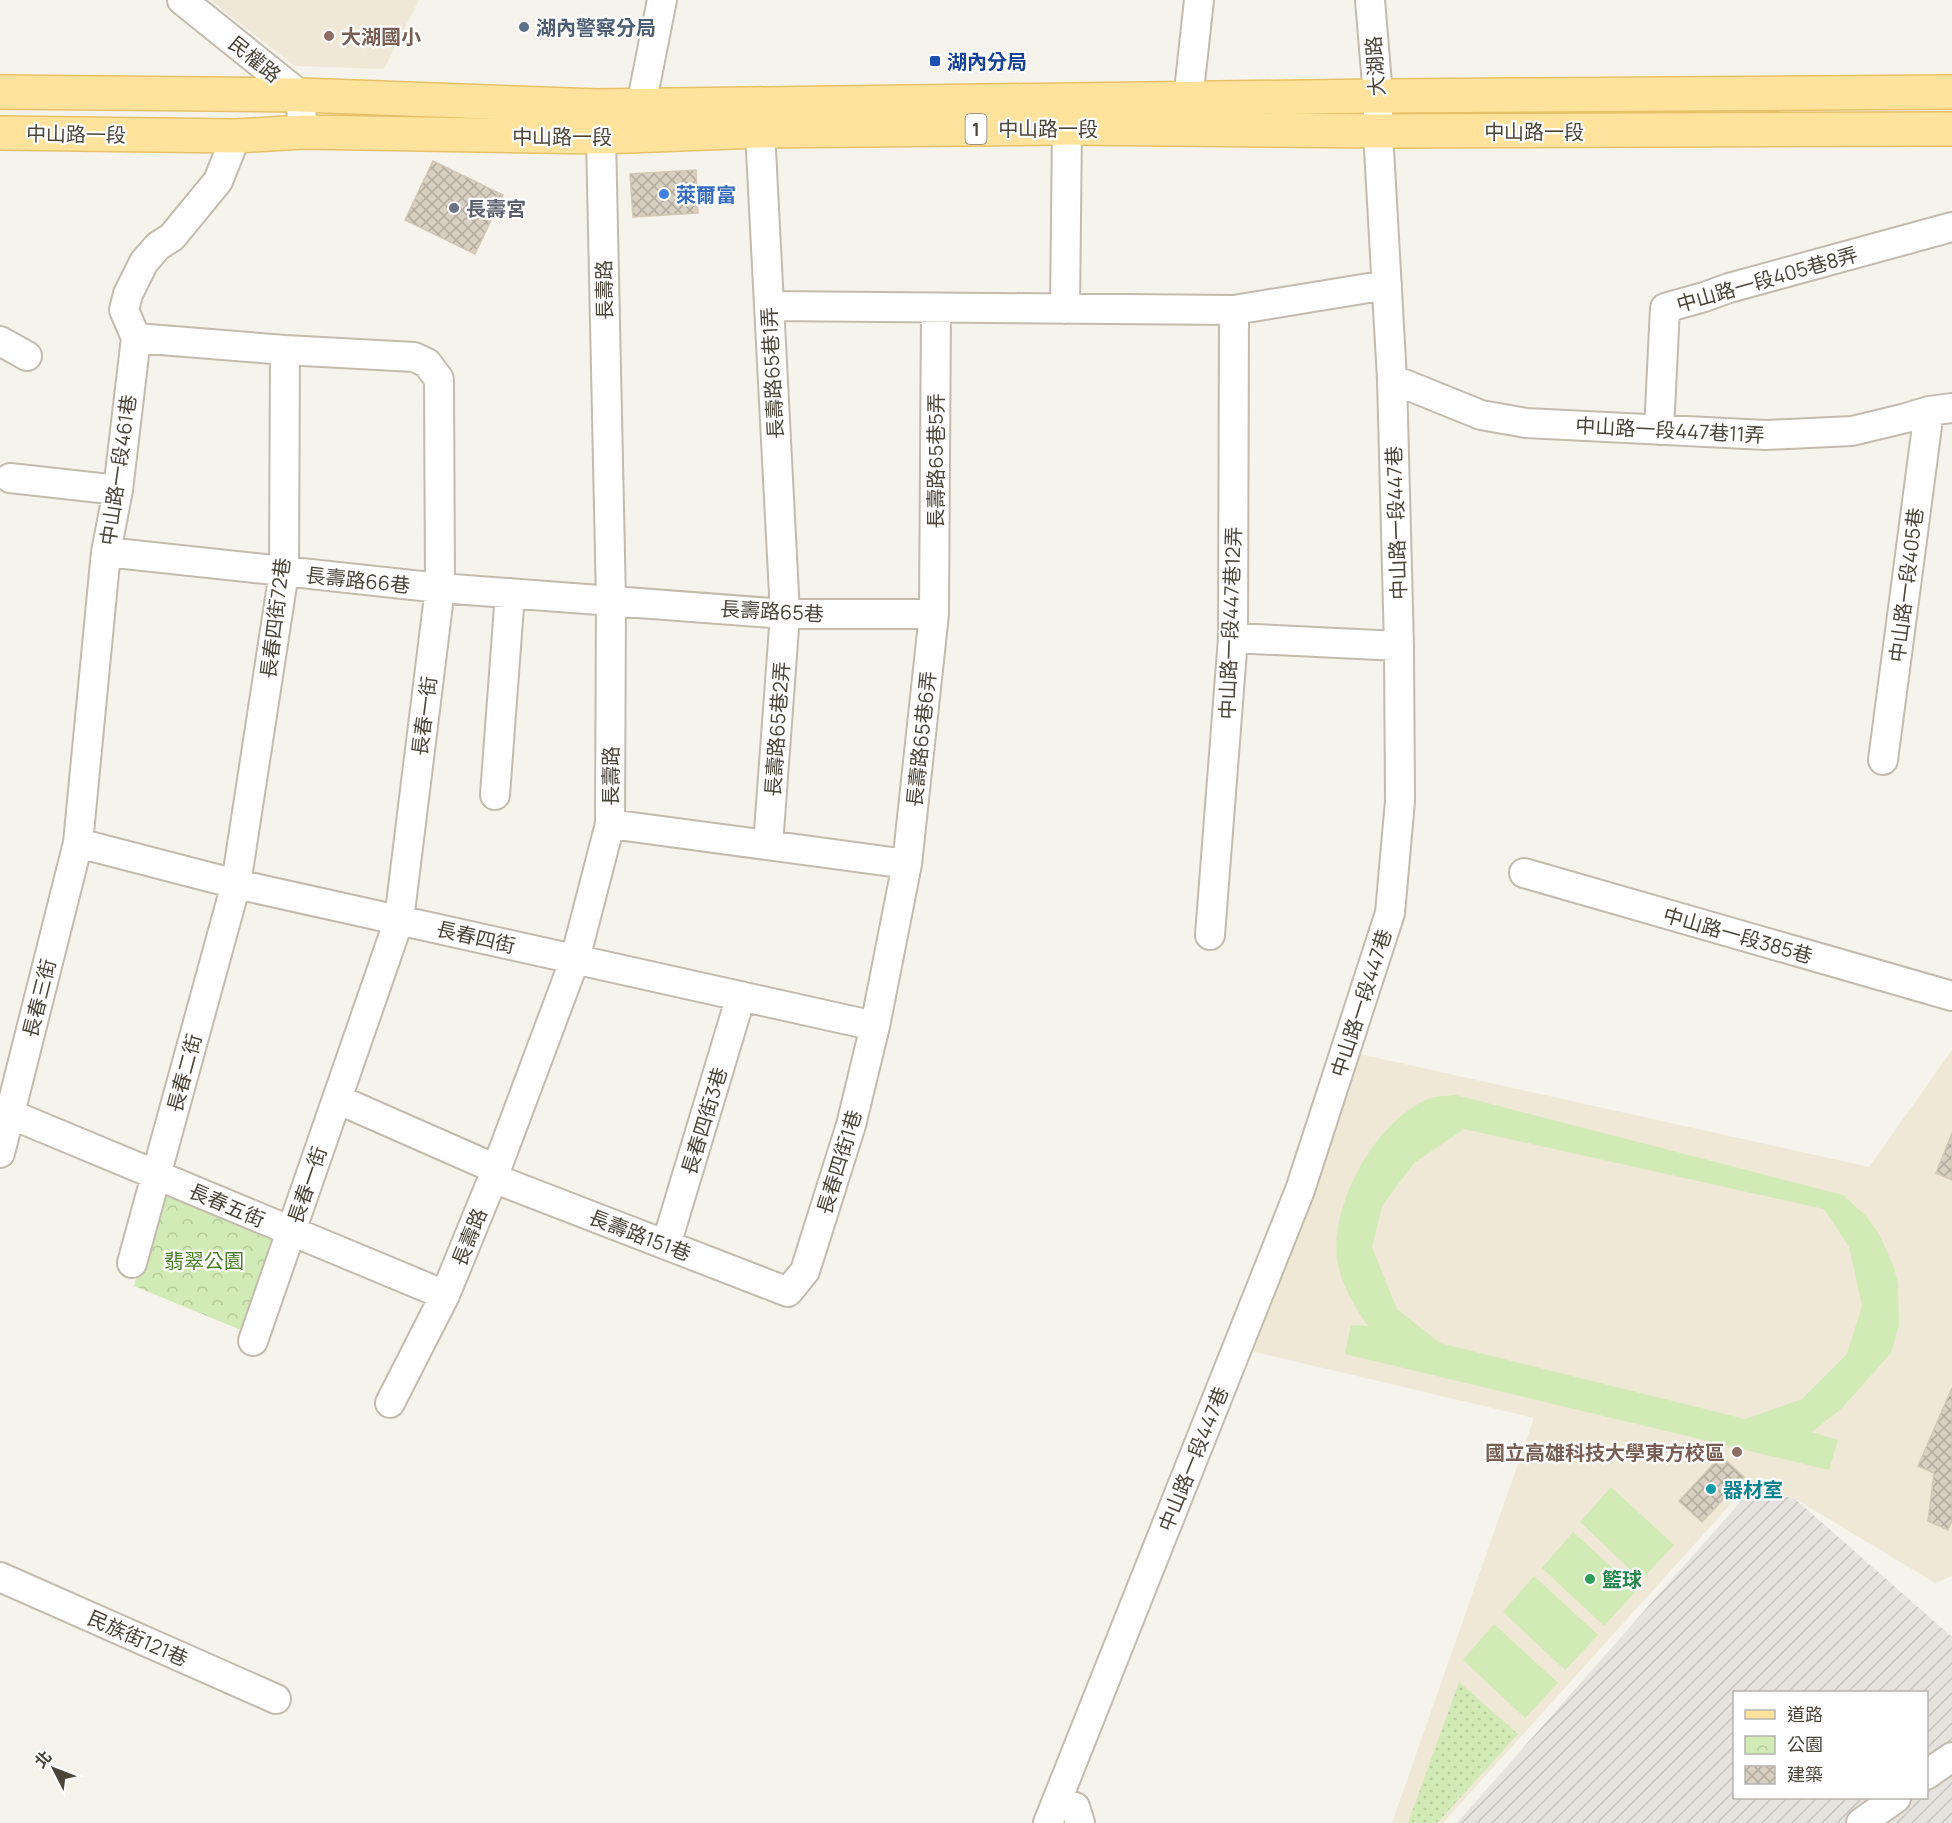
<svg xmlns="http://www.w3.org/2000/svg" width="1952" height="1823" viewBox="0 0 1952 1823" font-family="Manrope,'Noto Sans TC',sans-serif">
<style>
.industrial{fill:url(#industrial-furrows);fill-rule:evenodd}
.education{fill:#efe8d6}
.grass{fill:url(#grass-dots)}
.park{fill:url(#park-crowns)}
.pitch{fill:#d2eab5;fill-rule:evenodd}
.building{fill:url(#building-cross-hatch);stroke:#d3c7b4;stroke-width:1.5}
.lines{fill:none;stroke-linecap:round;stroke-linejoin:round}
.minor-casing{stroke:#c2bbae;stroke-width:32}
.major-casing{stroke:#e6c16a;stroke-width:36}
.minor{stroke:#fff;stroke-width:28}
.major{stroke:#ffe39c;stroke-width:33}
.service-dot{fill:#5c6f8a;stroke:#fff;stroke-width:2}
.education-dot{fill:#8d6e63;stroke:#fff;stroke-width:2}
.transit-dot{fill:#1a4fb4;stroke:#fff;stroke-width:2}
.shop-dot{fill:#3f7fe0;stroke:#fff;stroke-width:2}
.worship-dot{fill:#6b7280;stroke:#fff;stroke-width:2}
.culture-dot{fill:#0f9aa8;stroke:#fff;stroke-width:2}
.leisure-dot{fill:#2e9e5b;stroke:#fff;stroke-width:2}
.labels{text-anchor:middle;dominant-baseline:central;stroke-width:4.5;stroke-linejoin:round;paint-order:stroke}
.shield{fill:#fff;stroke:#817c74;stroke-width:1.5}
.shield-label{font-size:18px;font-weight:bold;fill:#4b4439}
.service-label{font-size:20px;font-weight:bold;fill:#4e5e75;stroke:#fff;text-anchor:start}
.education-label{font-size:20px;font-weight:bold;fill:#785e54;stroke:#fff;text-anchor:start}
.street-label{font-size:20px;fill:#4b4439;stroke:#fff}
.transit-label{font-size:20px;font-weight:bold;fill:#164399;stroke:#fff;text-anchor:start}
.shop-label{font-size:20px;font-weight:bold;fill:#366cbe;stroke:#fff;text-anchor:start}
.worship-label{font-size:20px;font-weight:bold;fill:#5b616d;stroke:#fff;text-anchor:start}
.park-label{font-size:20px;fill:#4a7f2a;stroke:#fff}
.culture-label{font-size:20px;font-weight:bold;fill:#0d838f;stroke:#fff;text-anchor:start}
.leisure-label{font-size:20px;font-weight:bold;fill:#27864d;stroke:#fff;text-anchor:start}
</style>
<defs>
<pattern id="industrial-furrows" width="10" height="10" patternUnits="userSpaceOnUse" patternTransform="scale(1.5)"><rect width="10" height="10" fill="#e6e2dd"/><path d="M-1 1l2-2M0 10L10 0M9 11l2-2" fill="none" stroke="#c7c3be"/></pattern>
<pattern id="grass-dots" width="8" height="8" patternUnits="userSpaceOnUse" patternTransform="scale(1.5)"><rect width="8" height="8" fill="#d2eab5"/><path d="M2 2h.1M6 6h.1" fill="none" stroke="#b6ca9c" stroke-width="1.8" stroke-linecap="round"/></pattern>
<pattern id="park-crowns" width="20" height="18" patternUnits="userSpaceOnUse" patternTransform="scale(1.5)"><rect width="20" height="18" fill="#d2eab5"/><path d="M2 6a3 3 0 1 1 6 0M12 15a3 3 0 1 1 6 0" fill="none" stroke="#b6ca9c"/></pattern>
<pattern id="building-cross-hatch" width="8" height="8" patternUnits="userSpaceOnUse" patternTransform="scale(1.5)"><rect width="8" height="8" fill="#d8cfc1"/><path d="M0 0l8 8M0 8l8-8" fill="none" stroke="#b1aa9e"/></pattern>
</defs>
<rect width="100%" height="100%" fill="#f6f3ec"/>
<path class="industrial" d="M 1750,1491 L 1794,1498 L 1952,1637 L 1952,1823 L 1457,1823 ZM 1734,1692 L 1926,1692 L 1926,1798 L 1734,1798 Z"/>
<path class="education" d="M 210,0 L 419,0 L 384,69 L 295,66 Z
M 1952,1050 L 1952,1576 L 1935,1583 L 1794,1498 L 1747,1486 L 1443,1823 L 1392,1823 L 1534,1418 L 1242,1349 L 1355,1053 L 1869,1167 Z"/>
<path class="grass" d="M 1459,1682 L 1518,1734 L 1437,1823 L 1408,1823 Z"/>
<path class="park" d="M 159,1188 L 276,1234 L 241,1330 L 134,1286 Z"/>
<path class="pitch" d="M 1456,1095 L 1843,1195 L 1866,1216 L 1879,1234 L 1894,1267 L 1898,1284 L 1899,1325 L 1891,1353 L 1842,1408 L 1812,1432 L 1838,1440 L 1829,1470 L 1345,1354 L 1351,1325 L 1368,1326 C 1355,1308 1340,1282 1337,1259 C 1331,1202 1375,1122 1428,1099 C 1436,1096 1447,1096 1456,1095 ZM 1464,1129 L 1824,1209 L 1849,1247 L 1862,1306 L 1847,1354 L 1802,1399 L 1745,1419 L 1440,1343 L 1397,1309 L 1372,1247 L 1382,1206 L 1414,1163 Z
M 1611,1487 L 1674,1545 L 1641,1580 L 1580,1522 Z
M 1573,1532 L 1637,1590 L 1604,1626 L 1542,1568 Z
M 1534,1576 L 1598,1635 L 1565,1670 L 1503,1612 Z
M 1494,1624 L 1558,1683 L 1525,1718 L 1463,1660 Z"/>
<path class="building" d="M 433,161 L 503,195 L 475,254 L 405,220 Z
M 696,170 L 698,213 L 633,217 L 630,174 Z
M 1952,1133 L 1952,1180 L 1936,1173 Z
M 1952,1388 L 1952,1520 L 1948,1530 L 1928,1521 L 1934,1473 L 1918,1466 Z
M 1721,1456 L 1744,1477 L 1702,1522 L 1679,1501 Z"/>
<g class="lines">
<defs>
<path id="minor" d="M 182,0 L 300,95 L 303,132
M 1188,100 L 1199,0
M 641,106 L 662,0
M 760,131 L 785,614 L 768,845
M 769,306 L 1234,310 L 1233,638 L 1210,935
M 1065,309 L 1067,128
M 1234,310 L 1387,285
M 136,338 L 285,350 L 414,357 L 427,363 L 439,379 L 440,588 L 399,920 L 253,1341
M 0,341 L 27,356
M 1392,379 L 1481,415 L 1526,423 L 1766,435 L 1852,431 L 1906,418 L 1929,411 L 1952,408
M 1659,430 L 1665,308 L 1704,297 L 1729,288 L 1952,227
M 10,478 L 118,490
M 106,552 L 440,588 L 785,614 L 934,614
M 1233,638 L 1399,646
M 1883,760 L 1929,411
M 495,795 L 510,593
M 610,824 L 907,864
M 78,843 L 236,884 L 875,1026
M 1524,873 L 1952,996
M 337,1099 L 496,1169
M 10,1114 L 445,1295
M 0,1153 L 78,843 L 106,552 L 118,490 L 136,338 L 124,310 L 128,294 L 144,262 L 158,246 L 172,237 L 218,181 L 236,136
M 493,1178 L 788,1292 L 805,1271 L 851,1125 L 875,1026 L 907,864 L 934,614 L 936,308
M 666,1245 L 741,996
M 132,1263 L 236,884 L 284,572 L 285,350
M 390,1403 L 445,1295 L 493,1178 L 575,959 L 610,824 L 611,601 L 601,137 L 598,116
M 0,1577 L 276,1699
M 1926,1775 L 1952,1757
M 1057,1801 L 1075,1807 L 1080,1823
M 1048,1823 L 1300,1190 L 1390,913 L 1400,801 L 1399,646 L 1392,379 L 1378,131 L 1378,96 L 1370,0
M 1861,1823 L 1896,1798"/>
<path id="major" d="M 0,92 L 300,95 L 597,106 L 1378,96 L 1952,92
M 0,133 L 236,136 L 303,132 L 601,137 L 760,131 L 1067,128 L 1378,131 L 1952,129"/>
</defs>
<use href="#minor" class="minor-casing"/>
<use href="#major" class="major-casing"/>
<use href="#minor" class="minor"/>
<use href="#major" class="major"/>
</g>
<circle class="service-dot" cx="524" cy="27" r="6"/>
<g class="education-dot">
<circle cx="329" cy="36" r="6"/>
<circle cx="1737" cy="1452" r="6"/>
</g>
<rect class="transit-dot" x="929" y="55" width="12" height="12" rx="3"/>
<circle class="shop-dot" cx="664" cy="194" r="6"/>
<circle class="worship-dot" cx="454" cy="208" r="6"/>
<circle class="culture-dot" cx="1711" cy="1489" r="6"/>
<circle class="leisure-dot" cx="1590" cy="1579" r="6"/>
<g class="labels">
<rect class="shield" x="965.5" y="114" width="21" height="30" rx="4.5"/>
<g class="shield-label">
<text x="976" y="129">1</text>
</g>
<g class="service-label">
<text x="536" y="27">湖內警察分局</text>
</g>
<g class="education-label">
<text x="341" y="36">大湖國小</text>
<text x="1725" y="1452" text-anchor="end">國立高雄科技大學東方校區</text>
</g>
<g class="street-label">
<text transform="translate(255 59) rotate(39)">民權路</text>
<text transform="translate(1375 66) rotate(-94)">大湖路</text>
<text x="1048" y="128">中山路一段</text>
<text x="1534" y="131">中山路一段</text>
<text transform="translate(76 134) rotate(1)">中山路一段</text>
<text x="562" y="136">中山路一段</text>
<text transform="translate(1767 279) rotate(-16)">中山路一段405巷8弄</text>
<text transform="translate(604 290) rotate(-91)">長壽路</text>
<text transform="translate(772 373) rotate(-93)">長壽路65巷1弄</text>
<text transform="translate(1670 430) rotate(3)">中山路一段447巷11弄</text>
<text transform="translate(935 461) rotate(-90)">長壽路65巷5弄</text>
<text transform="translate(118 470) rotate(-82)">中山路一段461巷</text>
<text transform="translate(1396 523) rotate(-92)">中山路一段447巷</text>
<text transform="translate(358 580) rotate(6)">長壽路66巷</text>
<text transform="translate(1906 585) rotate(-83)">中山路一段405巷</text>
<text transform="translate(772 611) rotate(3)">長壽路65巷</text>
<text transform="translate(275 618) rotate(-83)">長春四街72巷</text>
<text transform="translate(1230 623) rotate(-88)">中山路一段447巷12弄</text>
<text transform="translate(424 716) rotate(-83)">長春一街</text>
<text transform="translate(777 729) rotate(-86)">長壽路65巷2弄</text>
<text transform="translate(921 739) rotate(-84)">長壽路65巷6弄</text>
<text transform="translate(610 776) rotate(-90)">長壽路</text>
<text transform="translate(1738 935) rotate(16)">中山路一段385巷</text>
<text transform="translate(476 937) rotate(13)">長春四街</text>
<text transform="translate(39 998) rotate(-76)">長春三街</text>
<text transform="translate(1361 1003) rotate(-72)">中山路一段447巷</text>
<text transform="translate(184 1073) rotate(-75)">長春二街</text>
<text transform="translate(704 1121) rotate(-73)">長春四街3巷</text>
<text transform="translate(839 1162) rotate(-73)">長春四街1巷</text>
<text transform="translate(307 1185) rotate(-71)">長春一街</text>
<text transform="translate(227 1205) rotate(23)">長春五街</text>
<text transform="translate(640 1235) rotate(21)">長壽路151巷</text>
<text transform="translate(469 1237) rotate(-68)">長壽路</text>
<text transform="translate(1193 1459) rotate(-68)">中山路一段447巷</text>
<text transform="translate(138 1638) rotate(24)">民族街121巷</text>
</g>
<g class="transit-label">
<text x="947" y="61">湖內分局</text>
</g>
<g class="shop-label">
<text x="676" y="194">萊爾富</text>
</g>
<g class="worship-label">
<text x="466" y="208">長壽宮</text>
</g>
<g class="park-label">
<text x="204" y="1260">翡翠公園</text>
</g>
<g class="culture-label">
<text x="1723" y="1489">器材室</text>
</g>
<g class="leisure-label">
<text x="1602" y="1579">籃球</text>
</g>
</g>
<rect x="1733" y="1691" width="195" height="108" fill="#ffffff" stroke="#b7b4b0" stroke-width="1.5"/>
<rect x="1745" y="1710" width="30" height="9" fill="#ffe39c" stroke="#b7b4b0" stroke-width="1.5"/>
<text x="1787" y="1721" font-size="18" fill="#4b4439">道路</text>
<rect x="1745" y="1736" width="30" height="18" fill="url(#park-crowns)" stroke="#b7b4b0" stroke-width="1.5"/>
<text x="1787" y="1751" font-size="18" fill="#4b4439">公園</text>
<rect x="1745" y="1766" width="30" height="18" fill="url(#building-cross-hatch)" stroke="#b7b4b0" stroke-width="1.5"/>
<text x="1787" y="1781" font-size="18" fill="#4b4439">建築</text>
<g transform="translate(54 1769) rotate(312)" stroke="#ffffff" stroke-width="4.5" paint-order="stroke">
<path d="M0-4.5L10 22L0 15L-10 22Z" fill="#4b4439"/>
<text y="-9" font-size="16" font-weight="bold" text-anchor="middle" fill="#4b4439">北</text>
</g>
</svg>
